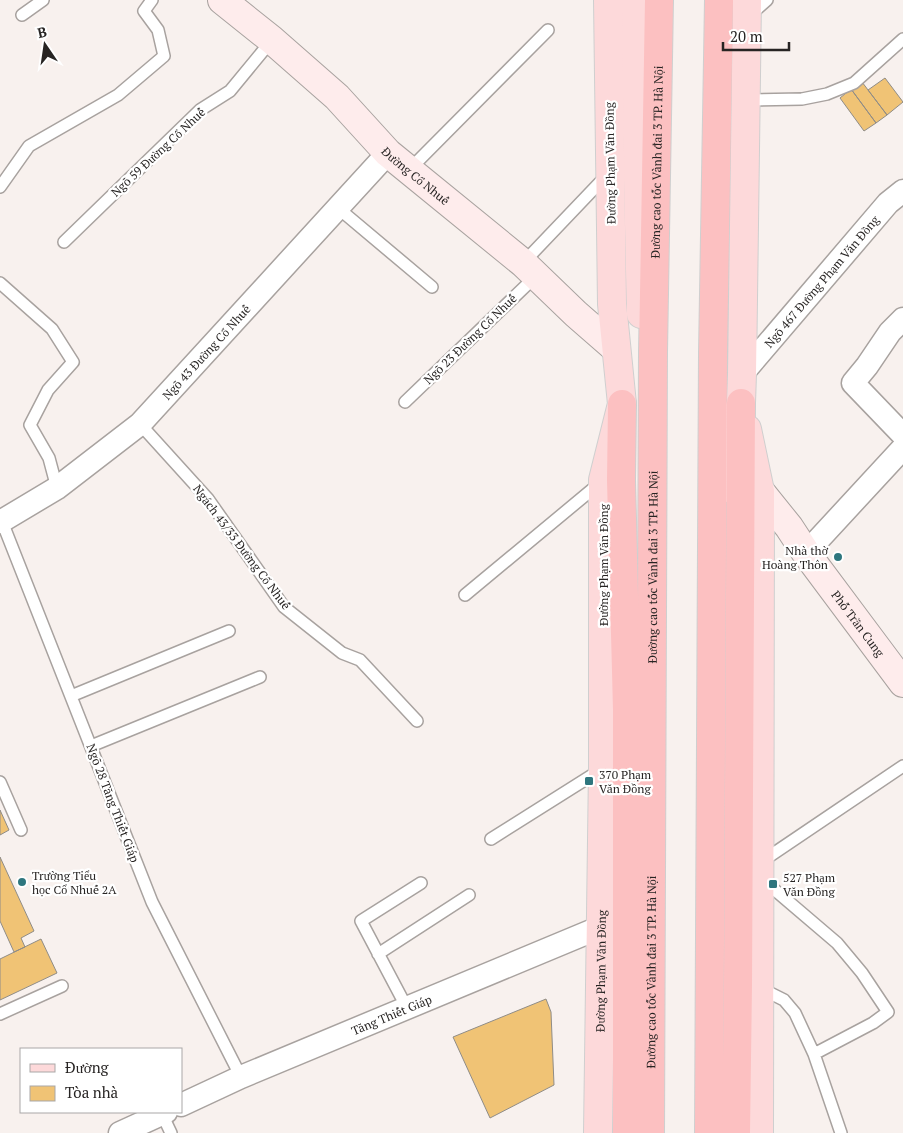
<svg xmlns="http://www.w3.org/2000/svg" width="903" height="1133" viewBox="0 0 903 1133" font-family="'PT Serif',serif">
<style>
.building{fill:#f0c375;stroke:#8f8c87}
.lines{fill:none;stroke-linecap:round;stroke-linejoin:round}
.lane-casing{stroke:#a8a29f;stroke-width:14}
.street-casing{stroke:#a8a29f;stroke-width:25}
.secondary-casing{stroke:#a8a29f;stroke-width:30}
.primary-casing{stroke:#cfcfcf;stroke-width:30}
.highway-casing{stroke:#cfcfcf;stroke-width:30}
.lane{stroke:#fff;stroke-width:11}
.street{stroke:#fff;stroke-width:22}
.secondary{stroke:#feecec;stroke-width:28}
.primary{stroke:#fdd9da;stroke-width:28}
.highway{stroke:#fcc0c1;stroke-width:28}
.poi-dot{fill:#2e767e;stroke:#fff;stroke-width:2}
.labels{text-anchor:middle;dominant-baseline:central;stroke-width:4.5;stroke-linejoin:round;paint-order:stroke}
.street-label{font-size:12px;fill:#272423;stroke:#fff}
.poi-label{font-size:12px;fill:#272423;stroke:#fff;text-anchor:start}
</style>
<rect width="100%" height="100%" fill="#f8f1ee"/>
<path class="building" d="M 885,78 L 903,102 L 887,115 L 868,90 Z
M 862,82 L 887,115 L 876,123 L 851,89 Z
M 851,89 L 876,123 L 864,131 L 840,98 Z
M 0,810 L 9,830 L 0,835 Z
M 0,857 L 34,931 L 21,938 L 25,947 L 14,952 L 0,921 Z
M 41,939 L 57,973 L 0,1000 L 0,959 Z
M 546,999 L 551,1012 L 554,1085 L 490,1118 L 453,1037 Z"/>
<g class="lines">
<defs>
<path id="lane" d="M 22,15 L 43,0
M 750,15 L 767,0
M 747,100 L 802,99 L 827,94 L 854,83 L 903,39
M 409,170 L 548,30
M 0,187 L 29,146 L 118,95 L 164,56 L 158,30 L 144,11 L 152,0
M 338,208 L 432,287
M 64,242 L 200,110 L 230,91 L 272,40
M 523,263 L 606,176
M 0,283 L 52,329 L 73,362 L 48,390 L 30,425 L 49,458 L 57,488
M 405,402 L 536,276
M 140,424 L 208,499 L 284,607 L 342,653 L 360,660 L 417,721
M 1,519 L 152,902 L 241,1077
M 465,595 L 600,483
M 71,696 L 229,631
M 91,746 L 260,677
M 0,782 L 21,830
M 491,839 L 602,769
M 761,862 L 903,766
M 762,879 L 837,943 L 862,973 L 888,1012 L 873,1023 L 814,1054
M 378,954 L 469,895
M 759,990 L 768,992 L 784,1000 L 795,1013 L 814,1054 L 841,1133
M 407,1008 L 361,921 L 421,883
M 0,1014 L 62,986
M 162,1114 L 171,1133"/>
<g id="street">
<path d="M 903,319 L 890,332 L 867,366 L 853,383 L 903,435"/>
<path id="s1" d="M 742,374 L 888,203 L 903,191"/>
<path id="s2" d="M 0,522 L 57,488 L 140,424 L 388,153"/>
<path d="M 806,553 L 903,448"/>
<path id="s3" d="M 181,1105 L 241,1077 L 601,927"/>
<path d="M 120,1133 L 166,1112"/>
</g>
<g id="secondary">
<path id="s4" d="M 222,0 L 272,40 L 337,97 L 388,153 L 523,263 L 576,314 L 615,348"/>
<path id="s5" d="M 760,491 L 789,527 L 806,553 L 903,683"/>
</g>
<g id="primary">
<path d="M 634,0 L 641,314"/>
<path d="M 747,429 L 760,491 L 759,1133"/>
<path d="M 721,489 L 721,471 L 741,403 L 742,374 L 747,0"/>
<path id="s6" d="M 598,1133 L 603,768 L 603,480 L 622,404 L 612,304 L 608,0"/>
</g>
<g id="highway">
<path d="M 622,404 L 621,480 L 627,710 L 627,1133"/>
<path id="s7" d="M 650,1133 L 653,352 L 659,0"/>
<path d="M 709,1133 L 713,353 L 719,0"/>
<path d="M 736,1133 L 738,985 L 741,403"/>
</g>
</defs>
<use href="#lane" class="lane-casing"/>
<use href="#street" class="street-casing"/>
<use href="#secondary" class="secondary-casing"/>
<use href="#primary" class="primary-casing"/>
<use href="#highway" class="highway-casing"/>
<use href="#lane" class="lane"/>
<use href="#street" class="street"/>
<use href="#secondary" class="secondary"/>
<use href="#primary" class="primary"/>
<use href="#highway" class="highway"/>
</g>
<g class="poi-dot">
<circle cx="838" cy="557" r="5"/>
<rect x="584" y="776" width="10" height="10" rx="2.5"/>
<circle cx="22" cy="882" r="5"/>
<rect x="768" y="879" width="10" height="10" rx="2.5"/>
</g>
<g class="labels">
<g class="street-label">
<text transform="translate(158 152) rotate(-43)">Ngõ 59 Đường Cổ Nhuế</text>
<text stroke="none"><textPath href="#s7" startOffset="971">Đường cao tốc Vành đai 3 TP. Hà Nội</textPath></text>
<text transform="translate(610 163) rotate(-91)">Đường Phạm Văn Đồng</text>
<text stroke="none"><textPath href="#s4" startOffset="262">Đường Cổ Nhuế</textPath></text>
<text stroke="none"><textPath href="#s1" startOffset="122">Ngõ 467 Đường Phạm Văn Đồng</textPath></text>
<text transform="translate(470 339) rotate(-44)">Ngõ 23 Đường Cổ Nhuế</text>
<text stroke="none"><textPath href="#s2" startOffset="269">Ngõ 43 Đường Cổ Nhuế</textPath></text>
<text transform="translate(242 547) rotate(53)">Ngách 43/33 Đường Cổ Nhuế</text>
<text transform="translate(603 565) rotate(-90)">Đường Phạm Văn Đồng</text>
<text stroke="none"><textPath href="#s7" startOffset="566">Đường cao tốc Vành đai 3 TP. Hà Nội</textPath></text>
<text stroke="none"><textPath href="#s5" startOffset="165">Phố Trần Cung</textPath></text>
<text transform="translate(113 803) rotate(69)">Ngõ 28 Tăng Thiết Giáp</text>
<text stroke="none"><textPath href="#s6" startOffset="162">Đường Phạm Văn Đồng</textPath></text>
<text stroke="none"><textPath href="#s7" startOffset="161">Đường cao tốc Vành đai 3 TP. Hà Nội</textPath></text>
<text stroke="none"><textPath href="#s3" startOffset="229">Tăng Thiết Giáp</textPath></text>
</g>
<g class="poi-label">
<text x="828" y="550" text-anchor="end">Nhà thờ<tspan x="828" dy="14">Hoàng Thôn</tspan></text>
<text x="599" y="774">370 Phạm<tspan x="599" dy="14">Văn Đồng</tspan></text>
<text x="32" y="875">Trường Tiểu<tspan x="32" dy="14">học Cổ Nhuế 2A</tspan></text>
<text x="783" y="877">527 Phạm<tspan x="783" dy="14">Văn Đồng</tspan></text>
</g>
</g>
<rect x="20" y="1048" width="162" height="65" fill="#ffffff" stroke="#a9a7a7"/>
<rect x="30" y="1064" width="25" height="8" fill="#fdd9da" stroke="#a9a7a7"/>
<text x="65" y="1073" font-size="15" fill="#272423">Đường</text>
<rect x="30" y="1086" width="25" height="15" fill="#f0c375" stroke="#a9a7a7"/>
<text x="65" y="1098" font-size="15" fill="#272423">Tòa nhà</text>
<g transform="translate(45 45) rotate(347)" stroke="#ffffff" stroke-width="4" paint-order="stroke">
<path d="M0-4L9 19L0 12L-9 19Z" fill="#272423"/>
<text y="-8" font-size="14" font-weight="bold" text-anchor="middle" fill="#272423">B</text>
</g>
<path d="M723 42v8h66v-8" fill="none" stroke="#272423" stroke-width="2.5"/>
<text x="730" y="42" font-size="15" fill="#272423" stroke="#ffffff" stroke-width="4" paint-order="stroke">20 m</text>
</svg>
